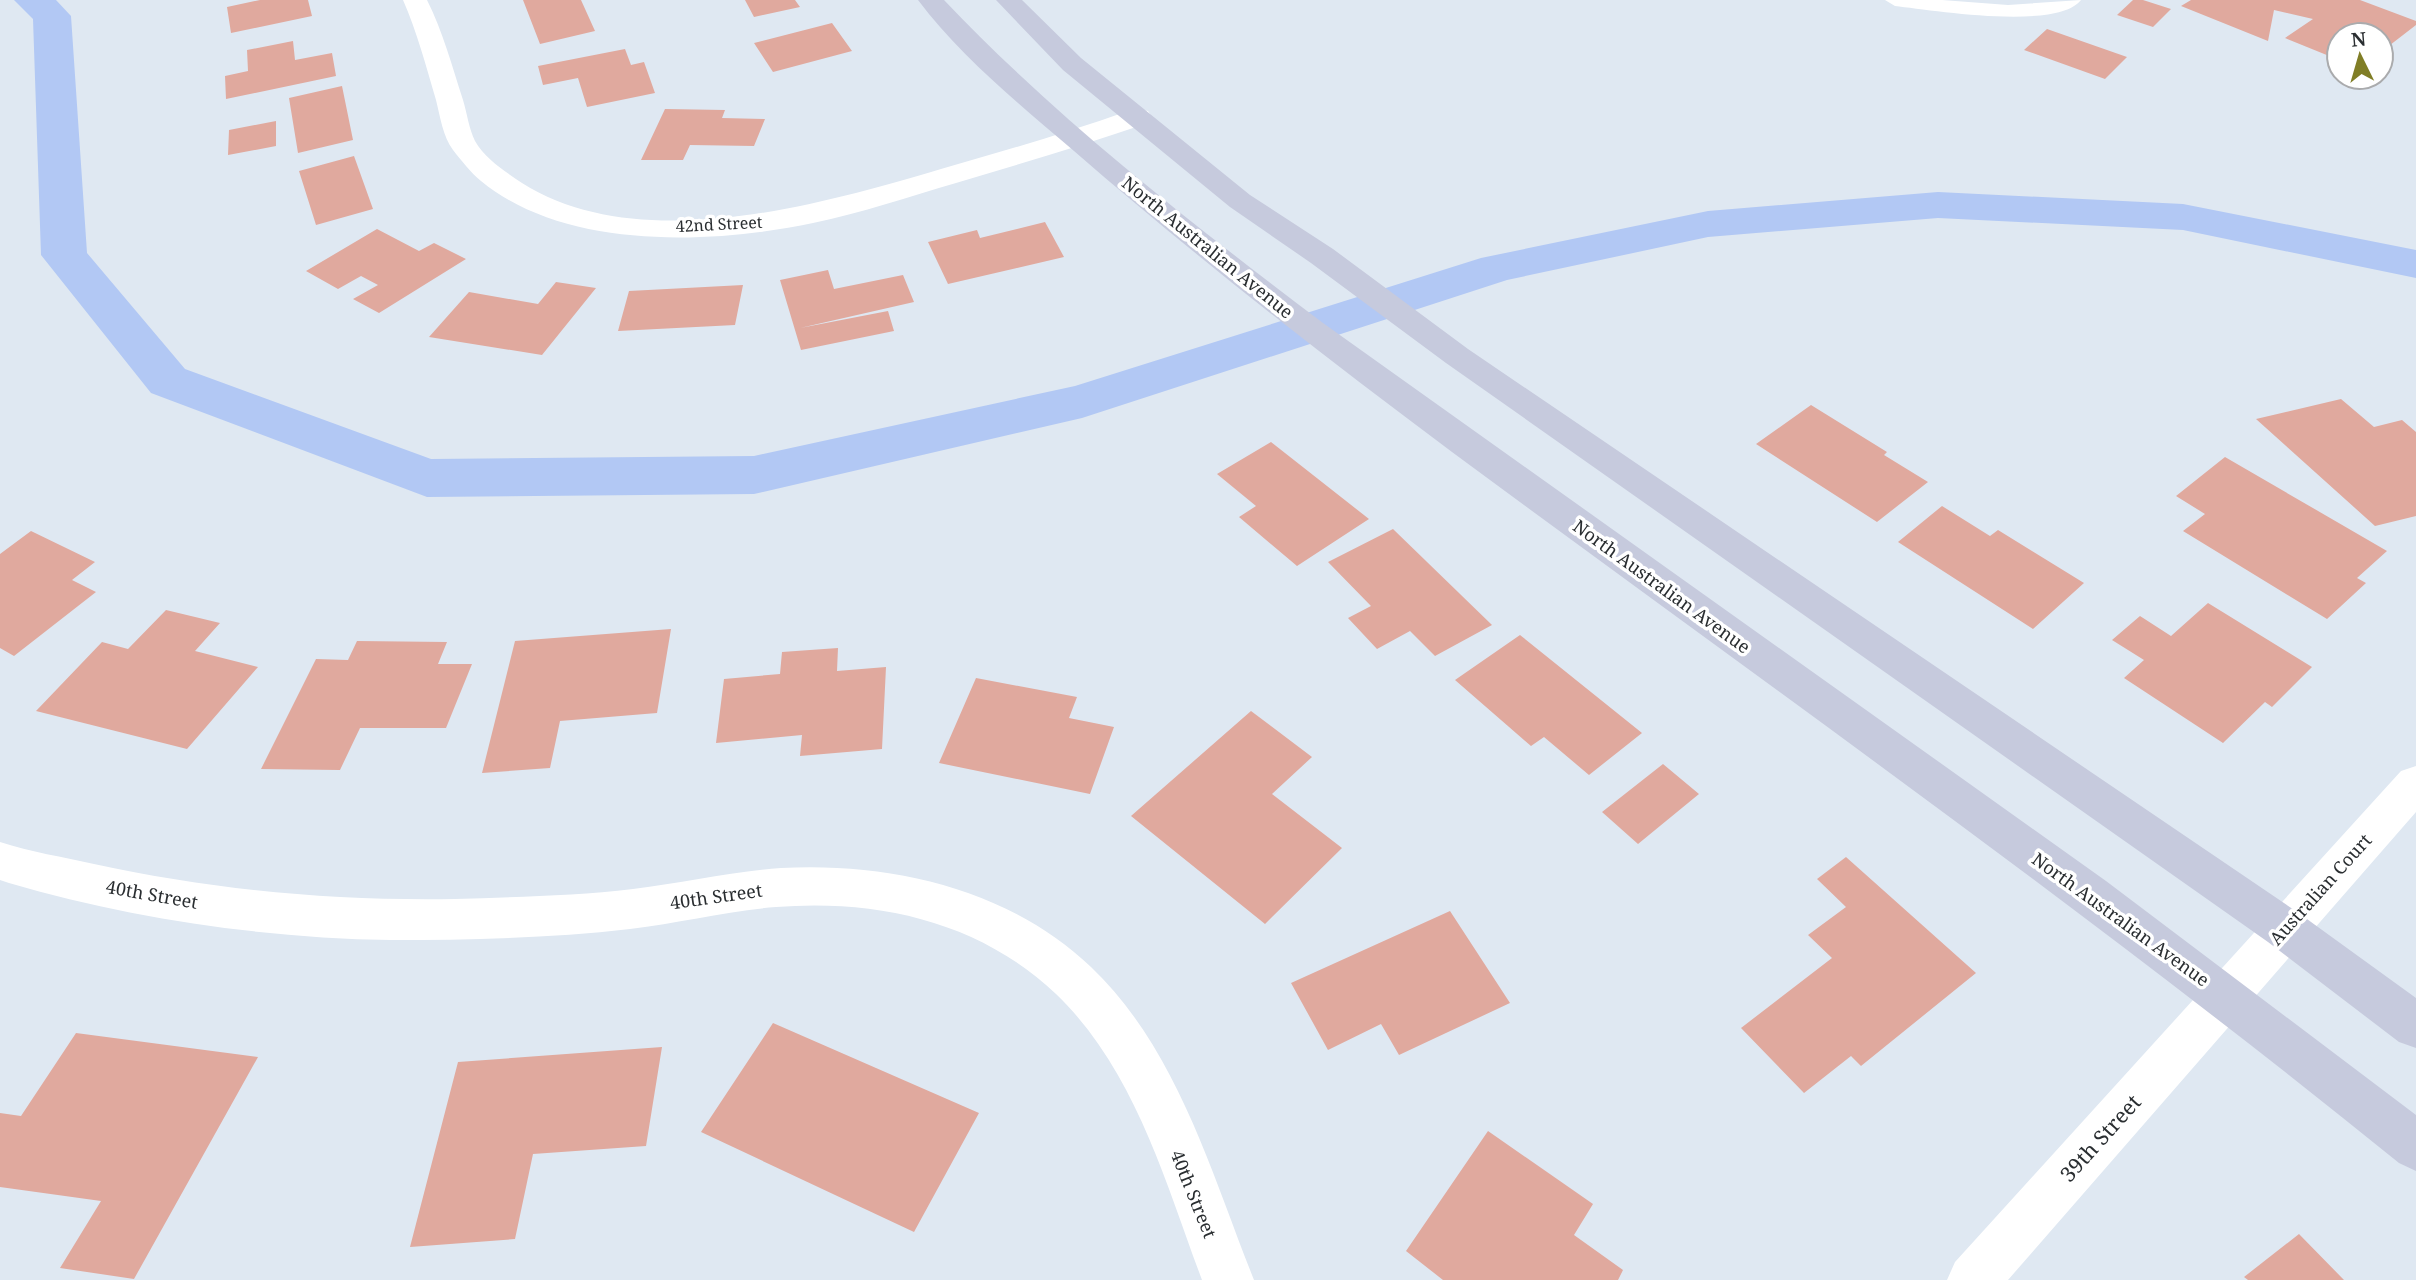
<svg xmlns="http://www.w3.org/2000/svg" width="2416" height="1280" viewBox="0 0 2416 1280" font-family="'Noto Serif',serif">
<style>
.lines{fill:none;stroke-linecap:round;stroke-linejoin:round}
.canal{fill:#b2c8f4;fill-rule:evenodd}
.building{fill:#e0a99e}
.lane{fill:#fff;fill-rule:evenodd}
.street{fill:#fff;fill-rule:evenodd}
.secondary{fill:#c6cadd;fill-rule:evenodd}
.labels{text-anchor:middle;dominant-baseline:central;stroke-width:7;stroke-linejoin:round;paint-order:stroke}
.far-street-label{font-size:16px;fill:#2a2e31;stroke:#fff}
.street-label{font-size:18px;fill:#2a2e31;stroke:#fff}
.near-street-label{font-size:21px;fill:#2a2e31;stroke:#fff}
</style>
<rect width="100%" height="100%" fill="#dfe8f2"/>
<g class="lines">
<path class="canal" d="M 14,0 L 56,0 L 71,16 L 87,253 L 185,369 L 431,459 L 754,456 L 1075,386 L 1481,258 L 1708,211 L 1938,192 L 2183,204 L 2416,250 L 2416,278 L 2183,230 L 1938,218 L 1708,237 L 1507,280 L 1082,418 L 754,494 L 427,497 L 151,393 L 41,255 L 33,19 Z"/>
</g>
<path class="building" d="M 260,0 L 308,0 L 312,16 L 231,33 L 227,7 Z
M 523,0 L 581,0 L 595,31 L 540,44 Z
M 745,0 L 795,0 L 800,7 L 754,17 Z
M 2133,0 L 2143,0 L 2171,9 L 2153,27 L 2117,15 Z
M 2191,0 L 2360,0 L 2416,21 L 2416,25 L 2381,52 L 2381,35 L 2339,35 L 2339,60 L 2285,38 L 2313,19 L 2274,10 L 2268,41 L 2181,6 Z
M 832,23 L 852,51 L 773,72 L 754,43 Z
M 2047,29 L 2127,57 L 2105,79 L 2024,50 Z
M 293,41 L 295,60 L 332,53 L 336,76 L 226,99 L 225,76 L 248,71 L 247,50 Z
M 625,49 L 631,65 L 644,62 L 655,93 L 587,107 L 578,78 L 543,85 L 538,66 Z
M 342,86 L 353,140 L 298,153 L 289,98 Z
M 665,109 L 725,110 L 722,118 L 765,119 L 754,146 L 690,145 L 683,160 L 641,160 Z
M 276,121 L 276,146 L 228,155 L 229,130 Z
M 354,156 L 373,209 L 316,225 L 299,171 Z
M 1045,222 L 1064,257 L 948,284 L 928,242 L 977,230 L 980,238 Z
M 377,229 L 419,251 L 434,243 L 466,259 L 379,313 L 353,299 L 378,285 L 361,276 L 338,289 L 306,271 Z
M 828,270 L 834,289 L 903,275 L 914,302 L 800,328 L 888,311 L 894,331 L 801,350 L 780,280 Z
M 556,282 L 596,288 L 542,355 L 429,337 L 469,292 L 538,304 Z
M 743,285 L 735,325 L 618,331 L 629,291 Z
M 2341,399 L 2374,427 L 2402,420 L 2416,432 L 2416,516 L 2375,526 L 2256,419 Z
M 1811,405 L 1887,452 L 1884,455 L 1928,482 L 1877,522 L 1756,444 Z
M 1271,442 L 1369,519 L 1297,566 L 1239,517 L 1256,506 L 1217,474 Z
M 2225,457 L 2387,551 L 2357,578 L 2366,583 L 2327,619 L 2183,531 L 2205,514 L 2176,496 Z
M 1942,506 L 1990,536 L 1998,530 L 2084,583 L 2033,629 L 1898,542 Z
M 1393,529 L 1492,625 L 1435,656 L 1410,631 L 1377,649 L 1348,618 L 1371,606 L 1328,562 Z
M 31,531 L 95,562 L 72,580 L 96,592 L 14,656 L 0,648 L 0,554 Z
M 2208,603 L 2312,667 L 2272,707 L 2265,702 L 2223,743 L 2124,678 L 2144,660 L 2112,640 L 2140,616 L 2171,636 Z
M 166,610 L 220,623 L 195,651 L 258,667 L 187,749 L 36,711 L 102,642 L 128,649 Z
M 671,629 L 657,713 L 560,721 L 550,768 L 482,773 L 515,641 Z
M 1520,635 L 1642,733 L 1589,775 L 1544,737 L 1531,746 L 1455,680 Z
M 357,641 L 447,642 L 438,664 L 472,664 L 446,728 L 360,728 L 340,770 L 261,769 L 316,659 L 348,660 Z
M 838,648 L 837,671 L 886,667 L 882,749 L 800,756 L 802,735 L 716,743 L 724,679 L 780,674 L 782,652 Z
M 976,678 L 1077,697 L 1069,718 L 1114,727 L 1090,794 L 939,763 Z
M 1251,711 L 1312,757 L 1272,794 L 1342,848 L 1265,924 L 1131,816 Z
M 1663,764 L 1699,794 L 1638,844 L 1602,812 Z
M 1846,857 L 1976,973 L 1861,1066 L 1851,1056 L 1804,1093 L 1741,1028 L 1832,958 L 1808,935 L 1846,907 L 1817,879 Z
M 1450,911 L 1510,1003 L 1399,1055 L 1381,1024 L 1328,1050 L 1291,983 Z
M 773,1023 L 979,1113 L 914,1232 L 701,1132 Z
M 76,1033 L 258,1057 L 134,1279 L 60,1268 L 101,1201 L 0,1187 L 0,1113 L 21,1116 Z
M 662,1047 L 646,1146 L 533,1154 L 515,1239 L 410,1247 L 458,1062 Z
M 1488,1131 L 1593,1204 L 1574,1235 L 1623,1270 L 1618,1280 L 1443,1280 L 1406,1251 Z
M 2299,1234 L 2344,1280 L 2248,1280 L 2244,1277 Z"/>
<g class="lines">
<path class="lane" d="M 1885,0 L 1942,0 L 2008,5 L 2081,0 C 2057,31 1931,10 1895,6 Z"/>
<path class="street" d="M 403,0 L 427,0 C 443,32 452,66 463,100 C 467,113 469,129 475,141 C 485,159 506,172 522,183 C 639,257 819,205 941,169 C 1004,151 1066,133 1128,111 L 1138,109 L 1148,111 L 1152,117 L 1148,123 C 1084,145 1020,164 956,183 C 908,197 861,213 813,223 C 712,244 566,251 481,181 C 471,173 461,160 453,150 C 443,137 440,116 436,100 C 426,66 417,32 403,0 Z
M 2416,766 L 2416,812 L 2008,1280 L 1947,1280 L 1955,1262 L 2401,771 Z
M 0,842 C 31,852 63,857 94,864 C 214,890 333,901 455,899 C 515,897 575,896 633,889 C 683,883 731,872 781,868 C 890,862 1010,889 1091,967 C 1177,1049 1211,1172 1254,1280 L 1202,1280 C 1165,1181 1135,1070 1056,994 C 980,922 879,899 776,907 C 727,911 679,923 630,929 C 552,938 471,940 391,940 C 264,938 132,919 9,883 L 0,880 Z"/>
<path class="secondary" d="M 918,0 L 944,0 C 1058,120 1191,223 1323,323 L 2106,881 L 2416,1115 L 2416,1171 L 2399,1163 C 2092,914 1770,687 1452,452 C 1323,356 1196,257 1074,151 C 1020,105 961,57 918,0 Z
M 996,0 L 1022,0 L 1081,58 L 1250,195 L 1333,249 L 1468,349 L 2300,914 L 2416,998 L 2416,1048 L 2399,1042 L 2268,942 L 1446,363 L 1311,263 L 1230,207 L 1063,70 Z"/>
</g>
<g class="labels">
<g class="far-street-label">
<text transform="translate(719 224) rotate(-3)">42nd Street</text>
</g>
<g class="street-label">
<text transform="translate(1208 247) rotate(39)">North Australian Avenue</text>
<text transform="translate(1662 586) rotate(36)">North Australian Avenue</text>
<text transform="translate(2320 889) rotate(-48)">Australian Court</text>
<text transform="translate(152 894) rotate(10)">40th Street</text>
<text transform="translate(716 896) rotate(-8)">40th Street</text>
<text transform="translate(2121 919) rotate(36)">North Australian Avenue</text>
<text transform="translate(1194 1194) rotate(68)">40th Street</text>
</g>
<g class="near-street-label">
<text transform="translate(2100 1138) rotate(-48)">39th Street</text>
</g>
</g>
<g transform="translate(2360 56) rotate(355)"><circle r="33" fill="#ffffff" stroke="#aaabad" stroke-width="2"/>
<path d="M0-5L12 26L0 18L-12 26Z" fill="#807e26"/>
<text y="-10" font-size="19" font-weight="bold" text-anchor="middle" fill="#2a2e31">N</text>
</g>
</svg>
